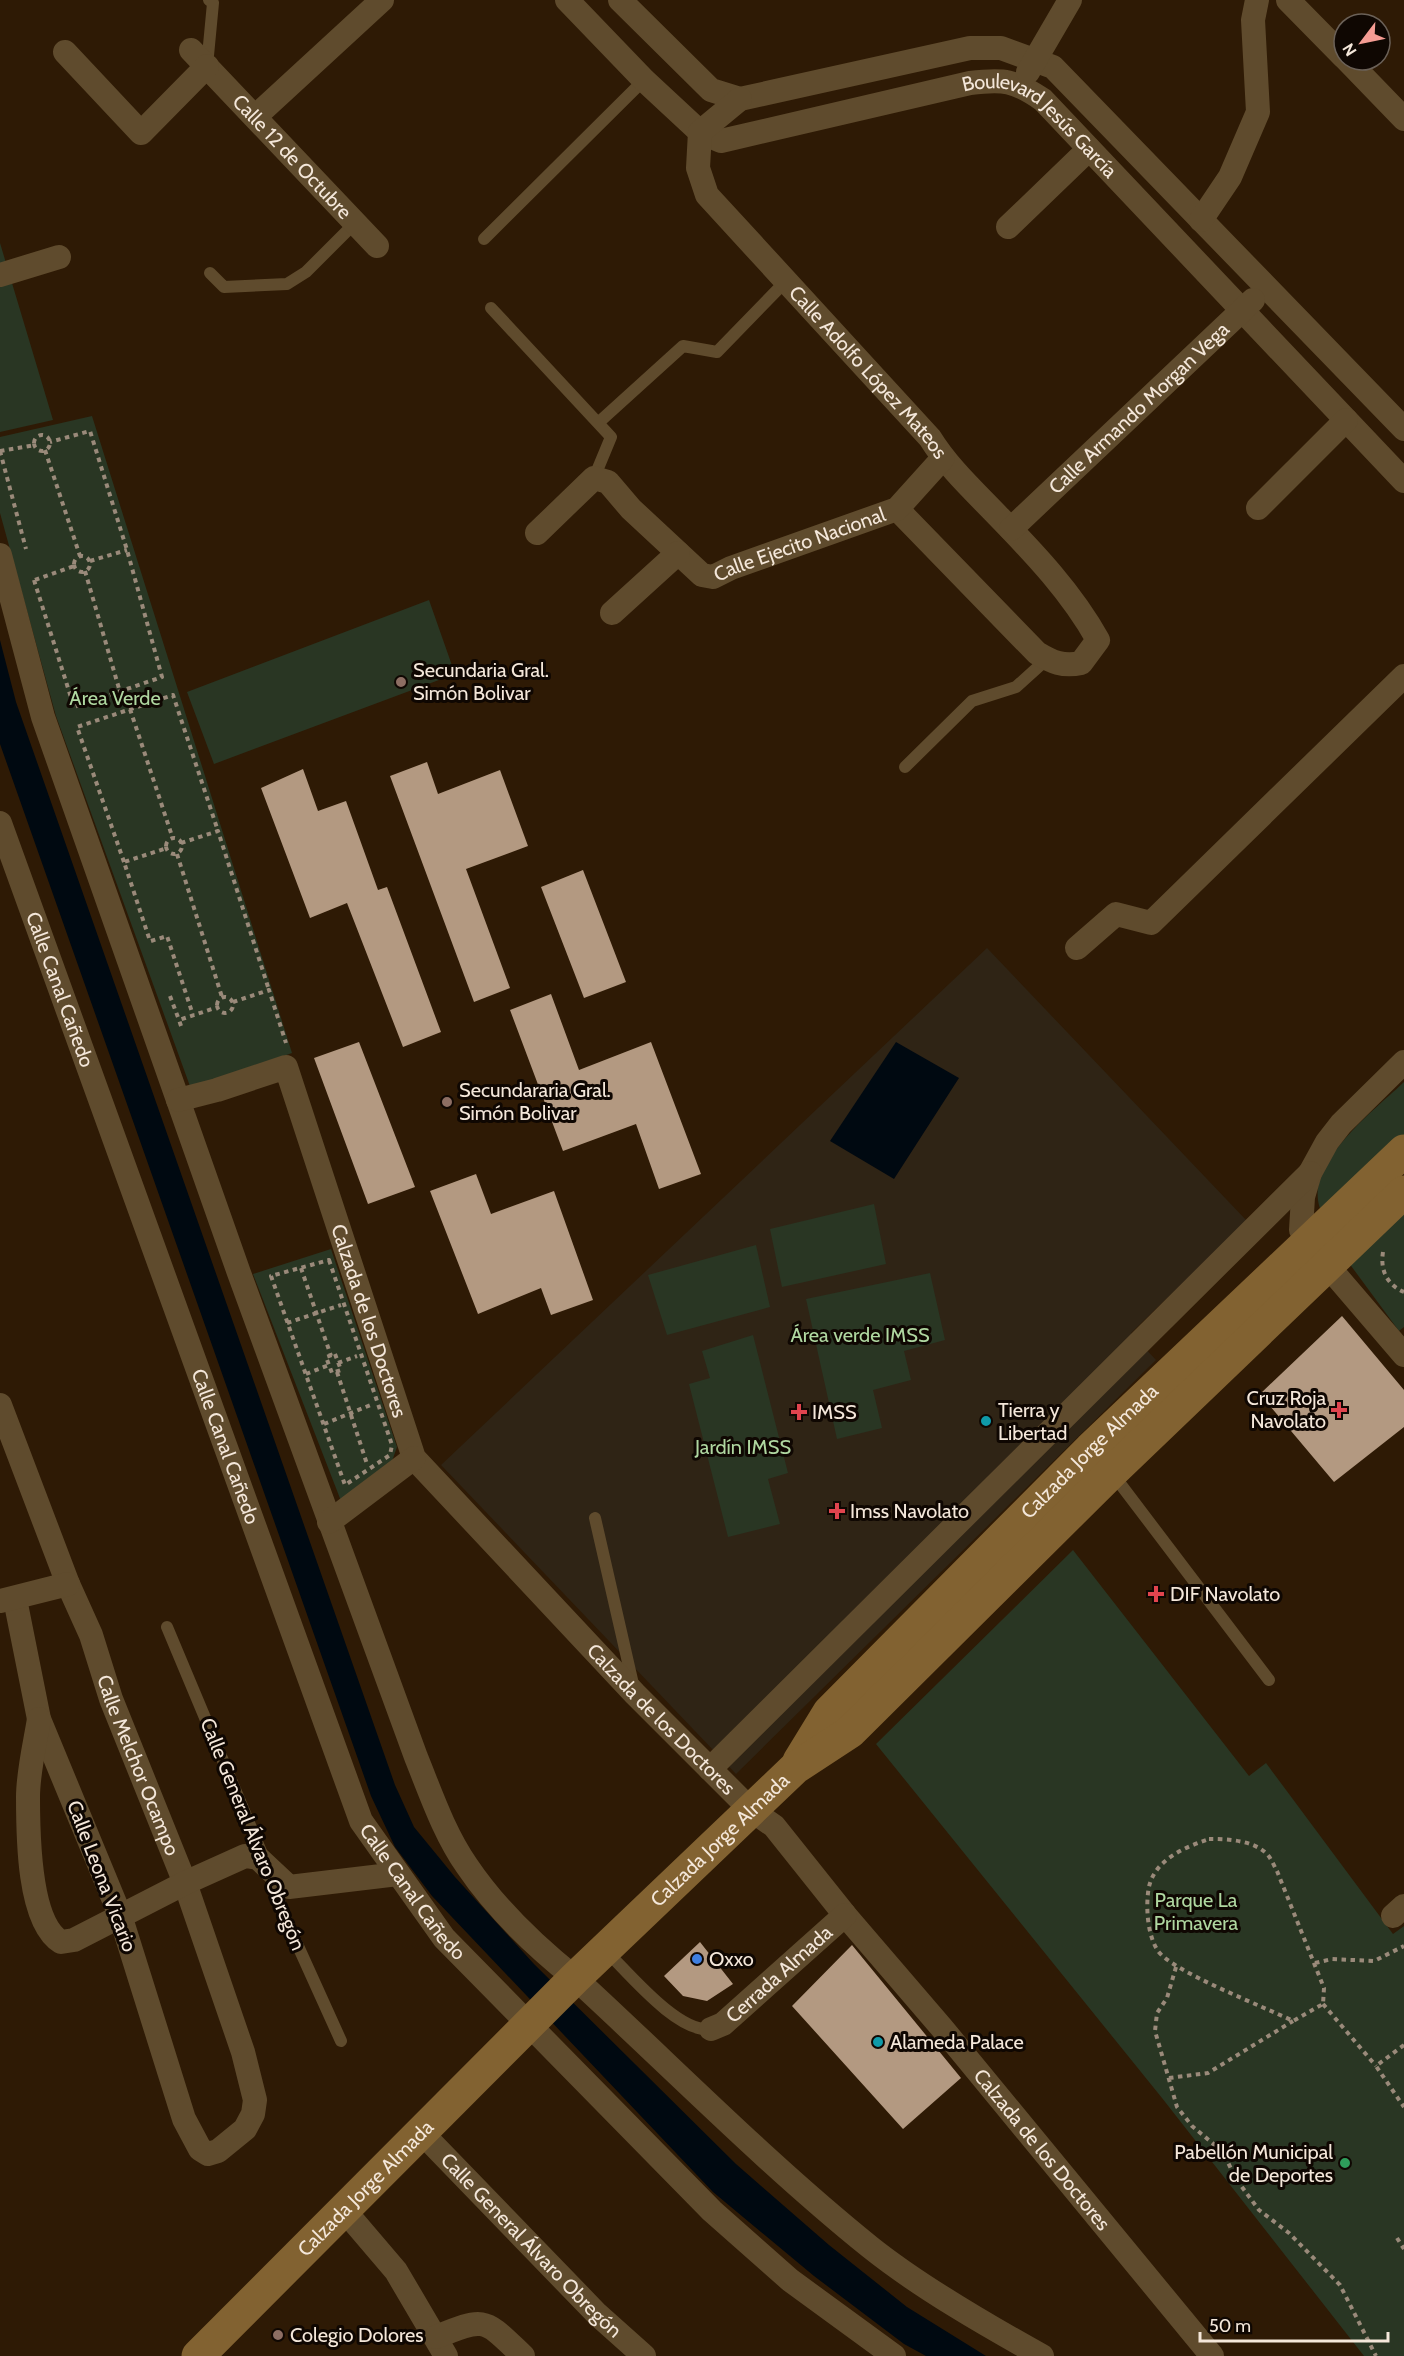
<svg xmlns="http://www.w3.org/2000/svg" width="1404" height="2356" viewBox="0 0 1404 2356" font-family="Cabin,sans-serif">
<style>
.medical{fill:#2f2415}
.green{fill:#293623}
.water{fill:#000911}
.building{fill:#b39981}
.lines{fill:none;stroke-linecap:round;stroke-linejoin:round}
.path{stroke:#9a8a7a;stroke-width:4;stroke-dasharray:4.5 4.5;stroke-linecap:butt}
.lane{stroke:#5f4b2d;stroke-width:12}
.street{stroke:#5f4b2d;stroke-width:24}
.secondary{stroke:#826231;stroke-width:33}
.education-dot{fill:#8d6e63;stroke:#0f0702;stroke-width:2}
.health-dot{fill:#e0444e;stroke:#0f0702;stroke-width:2}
.culture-dot{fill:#0f9aa8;stroke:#0f0702;stroke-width:2}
.shop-dot{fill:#3f7fe0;stroke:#0f0702;stroke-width:2}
.leisure-dot{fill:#2e9e5b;stroke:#0f0702;stroke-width:2}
.labels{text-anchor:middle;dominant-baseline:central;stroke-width:6;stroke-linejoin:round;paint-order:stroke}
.street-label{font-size:20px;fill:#f4e7da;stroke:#0f0702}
.poi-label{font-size:20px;fill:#f4e7da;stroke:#0f0702;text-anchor:start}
.park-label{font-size:20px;fill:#afd7a0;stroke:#0f0702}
</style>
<rect width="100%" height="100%" fill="#2e1a05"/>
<path class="medical" d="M 987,948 L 1247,1221 L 1131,1333 L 1156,1360 L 736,1774 L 441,1465 Z"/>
<path class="green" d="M 0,243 L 53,420 L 0,432 Z
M 92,416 L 292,1053 L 191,1089 L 56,716 L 0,513 L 0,437 Z
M 429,600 L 455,674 L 214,764 L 187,692 Z
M 1404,1082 L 1404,1141 L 1325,1218 C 1293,1171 1374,1111 1404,1082 Z
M 874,1204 L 886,1264 L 782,1287 L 770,1229 Z
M 1404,1205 L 1404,1327 L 1399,1331 L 1346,1259 Z
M 756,1245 L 770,1307 L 667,1335 L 648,1275 Z
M 331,1249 L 397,1447 L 391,1464 L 341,1501 L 253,1274 Z
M 930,1273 L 945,1340 L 904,1351 L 911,1380 L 873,1390 L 882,1428 L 837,1439 L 806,1299 Z
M 753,1335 L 788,1473 L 768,1479 L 780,1524 L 728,1537 L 689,1384 L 710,1378 L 702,1351 Z
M 1073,1550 L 1249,1776 L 1266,1763 L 1393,1934 L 1404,1926 L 1404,2356 L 1364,2356 L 1162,2098 L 876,1744 Z"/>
<path class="water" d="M 0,640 L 16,702 L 395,1785 L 414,1827 L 455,1877 L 534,1964 L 736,2164 L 829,2245 L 907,2307 L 986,2356 L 926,2356 L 904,2344 L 814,2276 L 713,2192 L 432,1896 L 395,1847 L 371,1796 L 0,744 Z
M 896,1042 L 959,1078 L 894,1179 L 830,1141 Z"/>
<path class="building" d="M 427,762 L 438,794 L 500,770 L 528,846 L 466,869 L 510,988 L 474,1002 L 390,776 Z
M 303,769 L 318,811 L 346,801 L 378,890 L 387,887 L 441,1032 L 403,1047 L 347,903 L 310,918 L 261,788 Z
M 583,870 L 626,982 L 584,998 L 541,887 Z
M 551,994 L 579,1070 L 651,1042 L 701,1174 L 659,1189 L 636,1124 L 563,1151 L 510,1010 Z
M 359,1042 L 415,1187 L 368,1204 L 314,1058 Z
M 476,1174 L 491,1214 L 554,1191 L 593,1300 L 551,1315 L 541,1288 L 478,1314 L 430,1191 Z
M 1342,1316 L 1404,1390 L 1404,1427 L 1334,1482 L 1260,1394 Z
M 700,1942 L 733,1984 L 707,2001 L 683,1996 L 664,1976 Z
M 852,1945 L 961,2078 L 903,2129 L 792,2006 Z"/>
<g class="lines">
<path class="path" d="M34 443a8 8 0 1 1 16 0a8 8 0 1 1-16 0Z
M 45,450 L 80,556
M 0,451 L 26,549
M 0,451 L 35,445
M74 564a8 8 0 1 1 16 0a8 8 0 1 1-16 0Z
M 90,561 L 127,550
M 85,571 L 120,692
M 34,580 L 74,707 L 162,677 L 127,550 L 90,431 L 50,442
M 35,580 L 74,566
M 130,709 L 173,839
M166 846a8 8 0 1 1 16 0a8 8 0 1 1-16 0Z
M 181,843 L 218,831 L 269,990
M 177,854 L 222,997
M 124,862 L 77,727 L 173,695 L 218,831
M 149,938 L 124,862 L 167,848
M 151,941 L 167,936 L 193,1015
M 170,996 L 179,1020
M217 1005a8 8 0 1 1 16 0a8 8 0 1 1-16 0Z
M 233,1002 L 269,990 L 286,1043
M 181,1026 L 179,1020 L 218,1007
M 1383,1252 C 1380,1270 1387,1285 1404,1292
M 329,1260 L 392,1445 L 390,1455 L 345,1485 L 271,1276 Z
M 301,1268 L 331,1356
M 287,1323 L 341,1305
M 335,1354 L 341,1370 L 332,1373 L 326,1357 Z
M 338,1363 L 357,1356
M 337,1372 L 367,1464
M 306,1374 L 329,1365
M 324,1424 L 373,1404
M 1209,1839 C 1227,1839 1253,1840 1267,1854 C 1271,1858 1274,1866 1277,1871 L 1324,1988 L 1323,2004 L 1293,2021 C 1265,2007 1173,1972 1158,1951 C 1148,1936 1146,1911 1148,1893 C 1151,1861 1183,1848 1209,1839 Z
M 1315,1963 L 1332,1959 L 1374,1961 L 1404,1946
M 1176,1967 L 1167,1998 L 1157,2013 L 1155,2031 L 1177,2107 L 1192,2126 L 1223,2152 L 1236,2179 L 1259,2210 L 1289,2233 L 1340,2285 L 1376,2356
M 1323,2004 L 1376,2066
M 1404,2045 L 1376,2066 L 1404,2107
M 1169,2078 L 1208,2073 L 1293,2021
M 1397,2238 L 1404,2249"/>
<path class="lane" d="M 207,66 L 213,3 L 209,0
M 484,239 L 644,80
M 210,273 L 224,287 L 287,284 L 306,272 L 355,223
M 491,308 L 611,437 L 594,478
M 598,423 L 683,346 L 717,352 L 786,281
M 905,767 L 972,701 L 1016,687 L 1047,659
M 1112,1473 L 1269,1680
M 595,1518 L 633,1684
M 167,1627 L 265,1861
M 271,1877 L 284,1915 L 341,2041
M 605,1950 C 628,1972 678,2034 711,2029"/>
<g class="street">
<path id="s1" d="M 567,0 L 644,80 L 700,132 L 721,141 L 970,83 C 1004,79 1014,80 1043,100 L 1404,481"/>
<path d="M 620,0 L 711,90 L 740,99 L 970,48 L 1001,48 L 1053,67 L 1404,429"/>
<path d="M 1288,0 L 1344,57"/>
<path id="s2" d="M 191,50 L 377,246"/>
<path d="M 65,52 L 141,133 L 207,66"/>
<path d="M 1347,60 L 1404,119"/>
<path d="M 1028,72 L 1070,0"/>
<path id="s3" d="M 740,99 L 700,132 L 698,168 L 707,195 L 930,438 C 948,467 973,490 997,515 C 1034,553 1072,593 1098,640 L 1081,663 C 1063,667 1052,662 1037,653 L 897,509"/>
<path d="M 256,116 L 382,0"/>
<path d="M 1201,220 L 1230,177 L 1258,112 L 1253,20 L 1257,0"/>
<path d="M 1008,227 L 1089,149"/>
<path d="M 0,275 L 59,257"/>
<path d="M 1258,508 L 1346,420"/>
<path id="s4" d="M 1011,529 L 1253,300"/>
<path id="s5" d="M 537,533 L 594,478 L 608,482 L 631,509 L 702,575 L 713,577 L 731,568 L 897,509 L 943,458"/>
<path d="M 0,555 L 43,717 L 239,1273 L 416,1757 C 431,1794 444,1833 467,1866 C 496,1909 535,1946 575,1978 C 673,2068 767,2164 870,2247 C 920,2287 986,2325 1042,2356"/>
<path d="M 612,613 L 678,553"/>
<path id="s6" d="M 0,823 L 361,1821 L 444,1938 L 712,2211 L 790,2280 L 894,2356"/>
<path d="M 1077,948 L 1116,914 L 1151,923 L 1404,676"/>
<path d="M 1404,1062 L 1341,1124 L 1327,1142 L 1310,1173 L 1303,1197 L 1301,1230 L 1326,1264 L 1404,1355"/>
<path id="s7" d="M 178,1100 L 217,1090 L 286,1067 L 414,1458 L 635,1694 L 751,1810 L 774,1826 L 845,1915 L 942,2028 L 1212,2356"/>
<path id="s8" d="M 0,1405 L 68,1584 L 91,1635 L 111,1699 L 185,1883 L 243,2052 L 255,2100 L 253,2114 L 245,2129 L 218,2151 L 208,2154 L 200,2149 L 184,2119 L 120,1915 L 39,1719 L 15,1599"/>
<path d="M 329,1522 L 414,1458"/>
<path d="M 0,1601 L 68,1584"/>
<path d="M 39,1719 C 35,1744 28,1772 28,1797 C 28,1834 28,1922 61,1942 L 74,1940 L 185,1883 L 245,1856 L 258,1858 L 289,1887 L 398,1874"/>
<path d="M 710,1769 L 1310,1173"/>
<path d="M 1393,1916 L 1404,1906"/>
<path id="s9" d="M 711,2029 L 723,2024 L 845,1915"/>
<path id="s10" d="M 421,2132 L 597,2314 L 644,2356"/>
<path d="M 344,2210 L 396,2271 L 446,2356"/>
<path d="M 436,2337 C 487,2316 484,2319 523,2356"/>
</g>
<g class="secondary">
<path id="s11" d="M 799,1761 L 829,1712 L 1090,1449 L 1404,1151"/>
<path id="s12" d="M 198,2356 L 575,1978 L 795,1768 L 850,1732 L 1112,1472 L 1404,1192"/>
</g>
</g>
<g class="education-dot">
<circle cx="401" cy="682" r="6"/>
<circle cx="447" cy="1102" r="6"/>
<circle cx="278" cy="2335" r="6"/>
</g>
<g class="health-dot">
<path d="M1336 1401h6v6h6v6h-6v6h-6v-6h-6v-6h6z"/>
<path d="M796 1403h6v6h6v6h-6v6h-6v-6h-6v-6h6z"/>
<path d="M834 1502h6v6h6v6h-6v6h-6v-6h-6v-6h6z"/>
<path d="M1153 1585h6v6h6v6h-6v6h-6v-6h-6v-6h6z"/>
</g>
<g class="culture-dot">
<circle cx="986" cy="1421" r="6"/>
<circle cx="878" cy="2042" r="6"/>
</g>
<circle class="shop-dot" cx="697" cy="1959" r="6"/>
<circle class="leisure-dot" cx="1345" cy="2163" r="6"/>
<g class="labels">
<g class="street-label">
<text stroke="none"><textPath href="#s1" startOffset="552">Boulevard Jesús García</textPath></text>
<text stroke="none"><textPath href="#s2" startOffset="147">Calle 12 de Octubre</textPath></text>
<text stroke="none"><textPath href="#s3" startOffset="356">Calle Adolfo López Mateos</textPath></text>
<text stroke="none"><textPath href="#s4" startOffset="176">Calle Armando Morgan Vega</textPath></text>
<text stroke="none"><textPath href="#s5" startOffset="330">Calle Ejecito Nacional</textPath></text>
<text stroke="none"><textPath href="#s6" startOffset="177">Calle Canal Cañedo</textPath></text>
<text stroke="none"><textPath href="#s7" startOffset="380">Calzada de los Doctores</textPath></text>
<text stroke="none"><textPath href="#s6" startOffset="663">Calle Canal Cañedo</textPath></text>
<text stroke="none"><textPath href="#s11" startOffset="426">Calzada Jorge Almada</textPath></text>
<text stroke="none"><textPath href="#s7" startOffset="884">Calzada de los Doctores</textPath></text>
<text stroke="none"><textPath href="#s8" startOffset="386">Calle Melchor Ocampo</textPath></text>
<text transform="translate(253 1834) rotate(68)">Calle General Álvaro Obregón</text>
<text stroke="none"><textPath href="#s12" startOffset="734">Calzada Jorge Almada</textPath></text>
<text transform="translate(102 1876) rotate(69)">Calle Leona Vicario</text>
<text stroke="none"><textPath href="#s6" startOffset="1149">Calle Canal Cañedo</textPath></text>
<text stroke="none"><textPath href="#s9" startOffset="88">Cerrada Almada</textPath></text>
<text stroke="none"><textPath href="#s7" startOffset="1460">Calzada de los Doctores</textPath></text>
<text stroke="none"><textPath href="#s12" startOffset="237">Calzada Jorge Almada</textPath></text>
<text stroke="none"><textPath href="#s10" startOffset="158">Calle General Álvaro Obregón</textPath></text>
</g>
<g class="poi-label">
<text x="413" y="670">Secundaria Gral.<tspan x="413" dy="23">Simón Bolivar</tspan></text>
<text x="459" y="1090">Secundararia Gral.<tspan x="459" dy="23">Simón Bolivar</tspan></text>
<text x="1326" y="1398" text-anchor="end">Cruz Roja<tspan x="1326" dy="23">Navolato</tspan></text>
<text x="998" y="1410">Tierra y<tspan x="998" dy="23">Libertad</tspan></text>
<text x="812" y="1412">IMSS</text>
<text x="850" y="1511">Imss Navolato</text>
<text x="1170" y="1594">DIF Navolato</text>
<text x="709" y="1959">Oxxo</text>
<text x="890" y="2042">Alameda Palace</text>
<text x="1333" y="2152" text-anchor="end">Pabellón Municipal<tspan x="1333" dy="23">de Deportes</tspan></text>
<text x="290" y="2335">Colegio Dolores</text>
</g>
<g class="park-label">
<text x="115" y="698">Área Verde</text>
<text x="860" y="1335">Área verde IMSS</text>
<text x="743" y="1447">Jardín IMSS</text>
<text x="1196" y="1900">Parque La<tspan x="1196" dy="23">Primavera</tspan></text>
</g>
</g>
<g transform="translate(1362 42) rotate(238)"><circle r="28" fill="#0f0702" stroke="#6b6158" stroke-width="1.5"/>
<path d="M0-4.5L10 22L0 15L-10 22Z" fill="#f59c93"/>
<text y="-9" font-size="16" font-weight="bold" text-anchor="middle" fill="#f4e7da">N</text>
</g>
<path d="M1200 2332v9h188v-9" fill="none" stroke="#f4e7da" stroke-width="3"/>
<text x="1209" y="2332" font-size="18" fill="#f4e7da" stroke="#0f0702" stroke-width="4.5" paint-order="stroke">50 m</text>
</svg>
